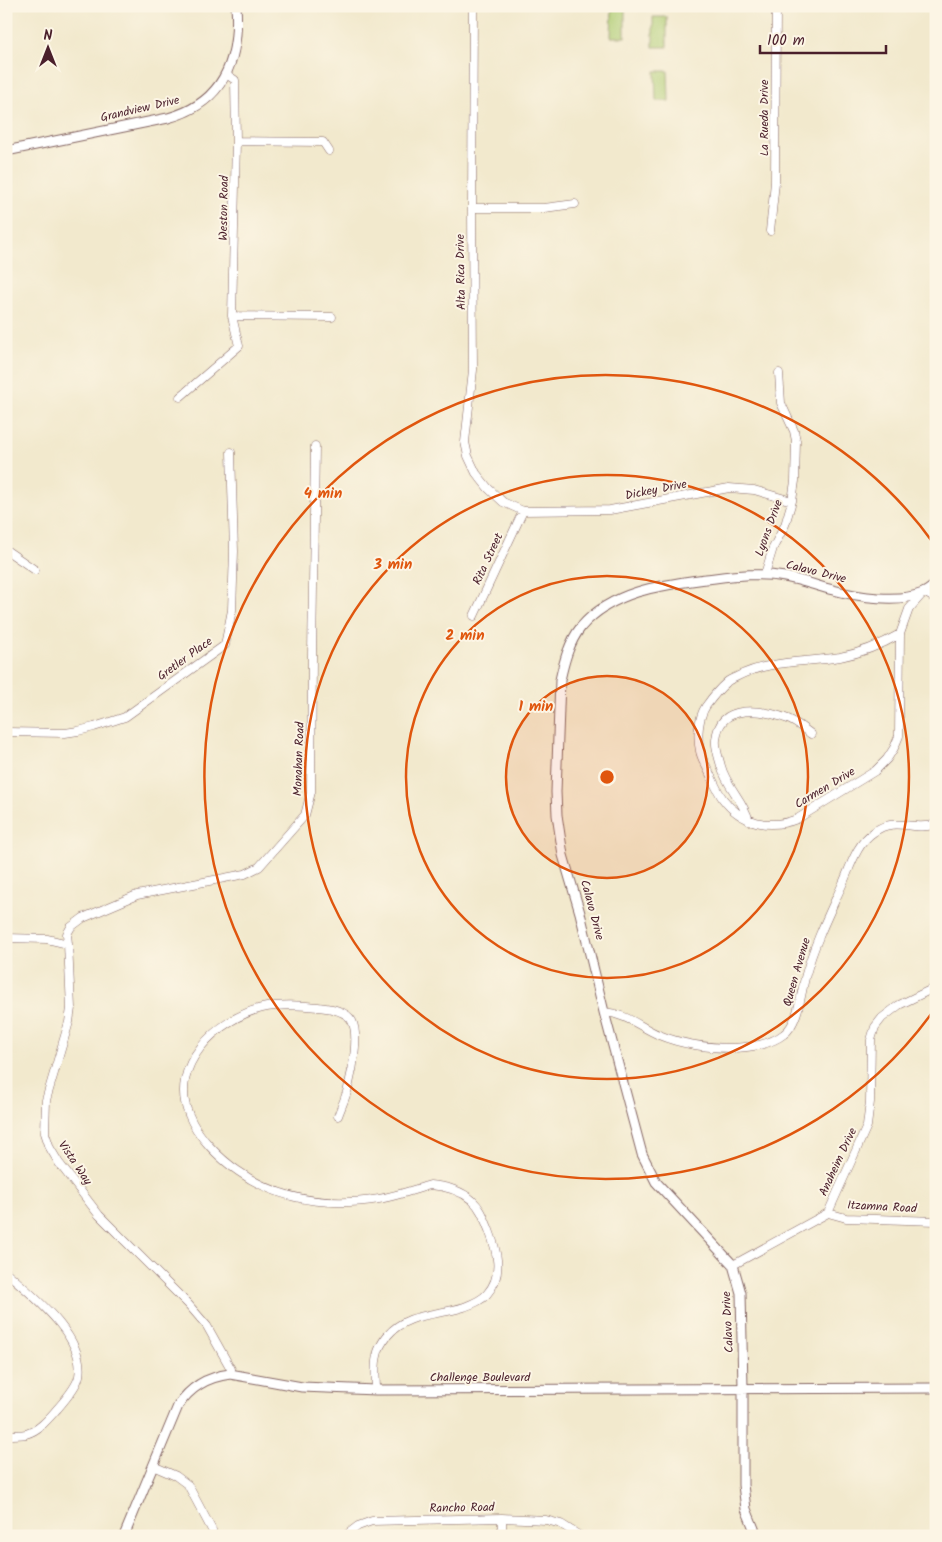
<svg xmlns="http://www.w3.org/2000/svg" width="942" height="1542" viewBox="0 0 942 1542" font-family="Kalam,sans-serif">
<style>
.green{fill:#afcc73;stroke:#7c764f}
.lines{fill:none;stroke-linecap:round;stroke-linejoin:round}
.minor-casing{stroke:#856664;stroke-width:9}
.tertiary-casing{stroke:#856664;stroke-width:11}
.minor{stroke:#fff;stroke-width:8}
.tertiary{stroke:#fff;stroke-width:9}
.ring{fill:none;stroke:#e0560e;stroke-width:2.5}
.labels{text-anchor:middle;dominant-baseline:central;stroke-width:4;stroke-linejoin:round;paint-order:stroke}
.street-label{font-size:12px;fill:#4a1f2b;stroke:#fcf5e5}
.centre{fill:#e0560e;stroke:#fcf5e5;stroke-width:2.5}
.ring-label{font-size:15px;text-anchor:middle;font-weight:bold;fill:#e0560e;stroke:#fcf5e5;stroke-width:4;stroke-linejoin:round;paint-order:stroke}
</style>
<rect width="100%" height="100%" fill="#fcf5e5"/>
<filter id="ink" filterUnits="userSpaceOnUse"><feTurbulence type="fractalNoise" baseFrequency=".02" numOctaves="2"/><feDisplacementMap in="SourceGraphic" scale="10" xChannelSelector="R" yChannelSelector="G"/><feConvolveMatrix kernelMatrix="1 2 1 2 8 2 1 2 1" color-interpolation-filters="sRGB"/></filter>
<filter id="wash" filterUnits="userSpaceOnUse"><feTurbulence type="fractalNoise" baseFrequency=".0096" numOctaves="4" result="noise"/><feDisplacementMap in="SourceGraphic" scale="20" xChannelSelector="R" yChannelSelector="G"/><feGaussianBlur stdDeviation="1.12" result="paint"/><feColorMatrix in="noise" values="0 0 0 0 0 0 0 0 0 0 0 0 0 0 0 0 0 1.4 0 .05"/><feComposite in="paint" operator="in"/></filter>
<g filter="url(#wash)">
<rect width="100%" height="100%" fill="#f2e9cd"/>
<path class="green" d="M 612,7 L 625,7 L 625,37 L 611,37 Z
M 653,17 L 667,17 L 667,47 L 653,47 Z
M 655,71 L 668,71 L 669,101 L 656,101 Z"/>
</g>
<g filter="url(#ink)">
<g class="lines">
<defs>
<path id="minor" d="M 473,6 L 472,208 L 473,370 L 465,442 L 468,456 L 476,473 L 488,488 L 503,502 L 523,511 L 610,510 L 729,488 L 754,490 L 792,501
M 236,141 L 323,142 L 329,151
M 472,208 L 544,208 L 575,204
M 770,231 L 775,182 L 776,6
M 232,316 L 332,317
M 180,397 L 239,346 L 232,316 L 236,141 L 235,80 L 226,74
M 6,550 L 35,570
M 765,574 L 773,548 L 785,525 L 792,501 L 795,481 L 796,441 L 794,431 L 781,403 L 779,373
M 474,616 L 523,511
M 900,634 L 899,736 L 894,748 L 887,759 L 875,771 L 797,819 C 769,830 741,823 723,799 C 717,791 713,780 709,772 C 706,765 701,758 700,751 C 697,737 698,718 706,706 C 711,699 719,689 726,683 C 728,680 732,679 736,677 C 768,660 804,663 840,657 C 861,653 881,645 900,634 L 909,609 L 924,592 L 936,599
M 6,732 L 65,733 L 78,731 L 94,727 L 125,717 L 225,645 L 232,610 L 234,551 L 231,452
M 749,821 C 744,801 726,786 721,766 C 719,758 715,748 716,740 C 719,701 764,710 788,719 C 796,722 804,729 811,734
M 6,938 L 47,939 L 68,944 L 71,1008 L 69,1022 L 46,1100 L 45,1133 L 50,1148 L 59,1163 L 99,1215 L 188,1304 L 207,1326 L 231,1369 L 230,1374
M 68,944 L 67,934 L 71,927 L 83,918 L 137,895 L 245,874 L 259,867 L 305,815 L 311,792 L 312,656 L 315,446
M 604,1012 C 627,1014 640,1027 659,1035 C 683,1045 709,1048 734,1048 C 751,1047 770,1045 784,1034 C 799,1023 801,991 806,974 C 815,942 829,914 843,883 C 851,865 857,843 874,832 C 895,816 914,832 936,824
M 338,1116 C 342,1105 347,1095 349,1084 C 353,1069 359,1034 352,1021 C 346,1010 329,1008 318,1007 C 300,1005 280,1004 262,1008 C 217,1019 168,1066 189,1115 C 197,1136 220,1159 238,1171 C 280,1201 329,1207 379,1199 C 396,1196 413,1190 430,1185 C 445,1186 460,1190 472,1200 C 481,1208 484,1218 489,1230 C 497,1251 504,1275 487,1294 C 481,1301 472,1304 464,1307 C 437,1316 407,1312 387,1336 C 383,1341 378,1349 377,1356 C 374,1366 376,1379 376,1390
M 828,1213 L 846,1218 L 936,1221
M 733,1265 L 828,1213 L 867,1126 L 870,1102 L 871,1040 L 875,1027 L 882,1018 L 899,1005 L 936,987
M 6,1272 C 32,1295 86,1337 79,1376 C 77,1386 65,1400 58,1408 C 49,1418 40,1430 26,1434 C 20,1435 12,1435 6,1435
M 153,1466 L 176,1476 L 188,1485 L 212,1530
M 345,1536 L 358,1526 L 372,1521 L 502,1518 L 546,1520 L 561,1524 L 580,1536
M 502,1536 L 502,1518"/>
<path id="tertiary" d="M 6,151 L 168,118 C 224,103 240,59 236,6
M 124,1536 L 178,1406 C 190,1387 207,1377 230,1374 L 302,1387 L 376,1390 L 936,1388
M 757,1536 L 746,1509 L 743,1485 L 743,1388 L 741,1293 L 733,1265 L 656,1182 L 642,1154 L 604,1012 L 580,913 L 563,855 L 557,815 L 556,792 L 560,680 C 564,662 569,642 581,627 C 612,591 661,585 706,579 C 732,576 759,572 785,577 C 802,580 817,586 833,590 C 859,597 898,603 923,593 C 928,591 932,587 936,584"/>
</defs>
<use href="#minor" class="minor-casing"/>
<use href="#tertiary" class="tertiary-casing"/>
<use href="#minor" class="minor"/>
<use href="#tertiary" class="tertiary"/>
</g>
</g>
<circle cx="607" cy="777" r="101" fill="#e0560e" fill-opacity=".12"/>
<g class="ring">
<circle cx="607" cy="777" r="101"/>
<circle cx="607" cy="777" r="201"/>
<circle cx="607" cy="777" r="302"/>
<path d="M934 1010A402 402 0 1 1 934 544"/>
</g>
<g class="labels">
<g class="street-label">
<text transform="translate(140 109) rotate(-13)">Grandview Drive</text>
<text transform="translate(764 118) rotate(-90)">La Rueda Drive</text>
<text transform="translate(224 208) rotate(-89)">Weston Road</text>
<text transform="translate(461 272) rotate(-91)">Alta Rica Drive</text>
<text transform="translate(656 490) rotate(-11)">Dickey Drive</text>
<text transform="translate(769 528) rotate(-70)">Lyons Drive</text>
<text transform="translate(488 559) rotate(-65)">Rita Street</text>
<text transform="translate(816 572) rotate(14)">Calavo Drive</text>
<text transform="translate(185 659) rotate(-36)">Gretler Place</text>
<text transform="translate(299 759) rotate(-88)">Monahan Road</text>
<text transform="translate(825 788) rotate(-31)">Carmen Drive</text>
<text transform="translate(592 910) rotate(75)">Calavo Drive</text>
<text transform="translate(797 972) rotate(-74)">Queen Avenue</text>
<text transform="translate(838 1162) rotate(-65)">Anaheim Drive</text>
<text transform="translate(75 1163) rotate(56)">Vista Way</text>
<text transform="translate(882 1207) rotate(3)">Itzamna Road</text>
<text transform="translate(728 1322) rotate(-93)">Calavo Drive</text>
<text x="480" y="1377">Challenge Boulevard</text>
<text transform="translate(462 1508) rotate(-1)">Rancho Road</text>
</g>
</g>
<circle cx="607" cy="777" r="8" class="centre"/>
<g class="ring-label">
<text x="323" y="498">4 min</text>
<text x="393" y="569">3 min</text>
<text x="465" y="640">2 min</text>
<text x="536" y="711">1 min</text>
</g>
<rect width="942" height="1542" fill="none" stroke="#fcf5e5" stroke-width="25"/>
<g transform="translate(48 48)" stroke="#fcf5e5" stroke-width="4" paint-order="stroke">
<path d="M0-4L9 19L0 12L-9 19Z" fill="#4a1f2b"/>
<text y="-8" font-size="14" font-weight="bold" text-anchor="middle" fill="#4a1f2b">N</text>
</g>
<path d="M760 45v8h126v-8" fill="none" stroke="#4a1f2b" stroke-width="2.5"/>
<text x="767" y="45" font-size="15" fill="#4a1f2b" stroke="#fcf5e5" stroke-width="4" paint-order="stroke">100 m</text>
</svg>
